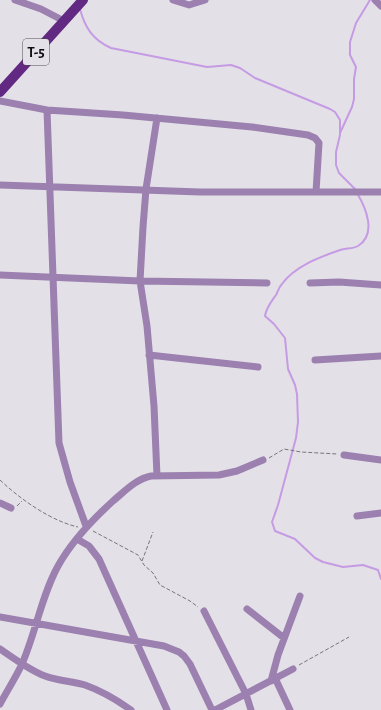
<svg xmlns="http://www.w3.org/2000/svg" width="381" height="710" viewBox="0 0 381 710" font-family="'Alegreya Sans',sans-serif">
<style>
.lines{fill:none;stroke-linecap:round;stroke-linejoin:round}
.stream{stroke:#c59be4;stroke-width:2}
.path{stroke:#78767a;stroke-width:1;stroke-dasharray:4 2;stroke-linecap:butt}
.street{stroke:#9b80b0;stroke-width:7}
.primary{stroke:#612981;stroke-width:10}
.labels{text-anchor:middle;dominant-baseline:central;stroke-width:3.5;stroke-linejoin:round;paint-order:stroke}
.shield{fill:#e4e0e7;stroke:#4f4d50;stroke-width:1}
.shield-label{font-size:15px;font-weight:bold;fill:#0f0e10}
</style>
<rect width="100%" height="100%" fill="#e4e0e7"/>
<g class="lines">
<path class="stream" d="M 80,9 C 85,28 93,40 111,48 L 207,67 L 231,65 L 240,68 L 255,78 L 330,109 L 335,112 L 340,120 L 340,135 L 336,152 L 336,165 L 339,173 L 355,189
M 340,133 L 352,107 L 354,99 L 354,79 L 356,67 L 350,55 L 350,42 L 356,23 L 370,0
M 357,193 C 366,208 377,234 358,246 C 353,249 345,248 340,250 C 320,257 295,266 282,284 C 279,287 278,291 276,295 C 271,302 266,308 265,316 L 274,324 L 285,338 L 288,369 L 295,385 L 297,394 L 298,422 L 296,438 L 278,505 L 272,522 L 275,531 L 295,539 L 315,558 L 323,562 L 343,567 L 363,565 L 378,570 L 381,579"/>
<path class="path" d="M 269,458 L 284,449 L 301,452 L 337,454
M 0,480 C 20,499 51,521 78,527
M 17,506 L 22,501
M 93,531 L 138,555 L 144,565 L 153,573 L 160,585 L 190,601 L 198,607
M 142,561 L 153,532
M 299,665 L 349,637"/>
<path class="street" d="M 15,0 L 41,9 L 64,21
M 173,0 L 189,5 L 205,0
M 375,0 L 381,6
M 0,101 L 47,110 L 123,115 L 252,127 L 308,135 L 315,138 L 319,143 L 316,192
M 47,110 L 59,443 L 70,482 L 86,526
M 157,118 L 146,189 L 143,227 L 140,281 L 147,326 L 154,406 L 157,476
M 0,185 L 200,192 L 381,192
M 0,275 L 140,281 L 267,283
M 310,283 L 339,282 L 381,285
M 149,355 L 258,367
M 315,360 L 381,356
M 344,455 L 381,460
M 0,503 L 11,508
M 357,516 L 381,513
M 77,539 L 89,546 L 99,559 L 167,710
M 247,609 L 284,638
M 204,611 L 246,694 L 251,710
M 0,617 L 164,646 L 179,652 L 184,656 L 190,664 L 212,710
M 0,649 C 15,659 29,670 45,676 C 58,681 72,681 85,685 C 102,691 117,700 131,710
M 275,678 L 290,710
M 271,681 L 278,655 L 300,596
M 0,704 C 7,691 16,677 22,664 C 36,632 41,597 58,566 C 72,541 92,520 113,501 C 125,491 136,479 151,476 L 219,475 L 237,471 L 263,460
M 215,710 L 293,669"/>
<path class="primary" d="M 0,92 L 83,0"/>
</g>
<g class="labels">
<rect class="shield" x="23" y="39" width="26" height="26" rx="3"/>
<g class="shield-label">
<text x="36" y="52">T-5</text>
</g>
</g>
</svg>
